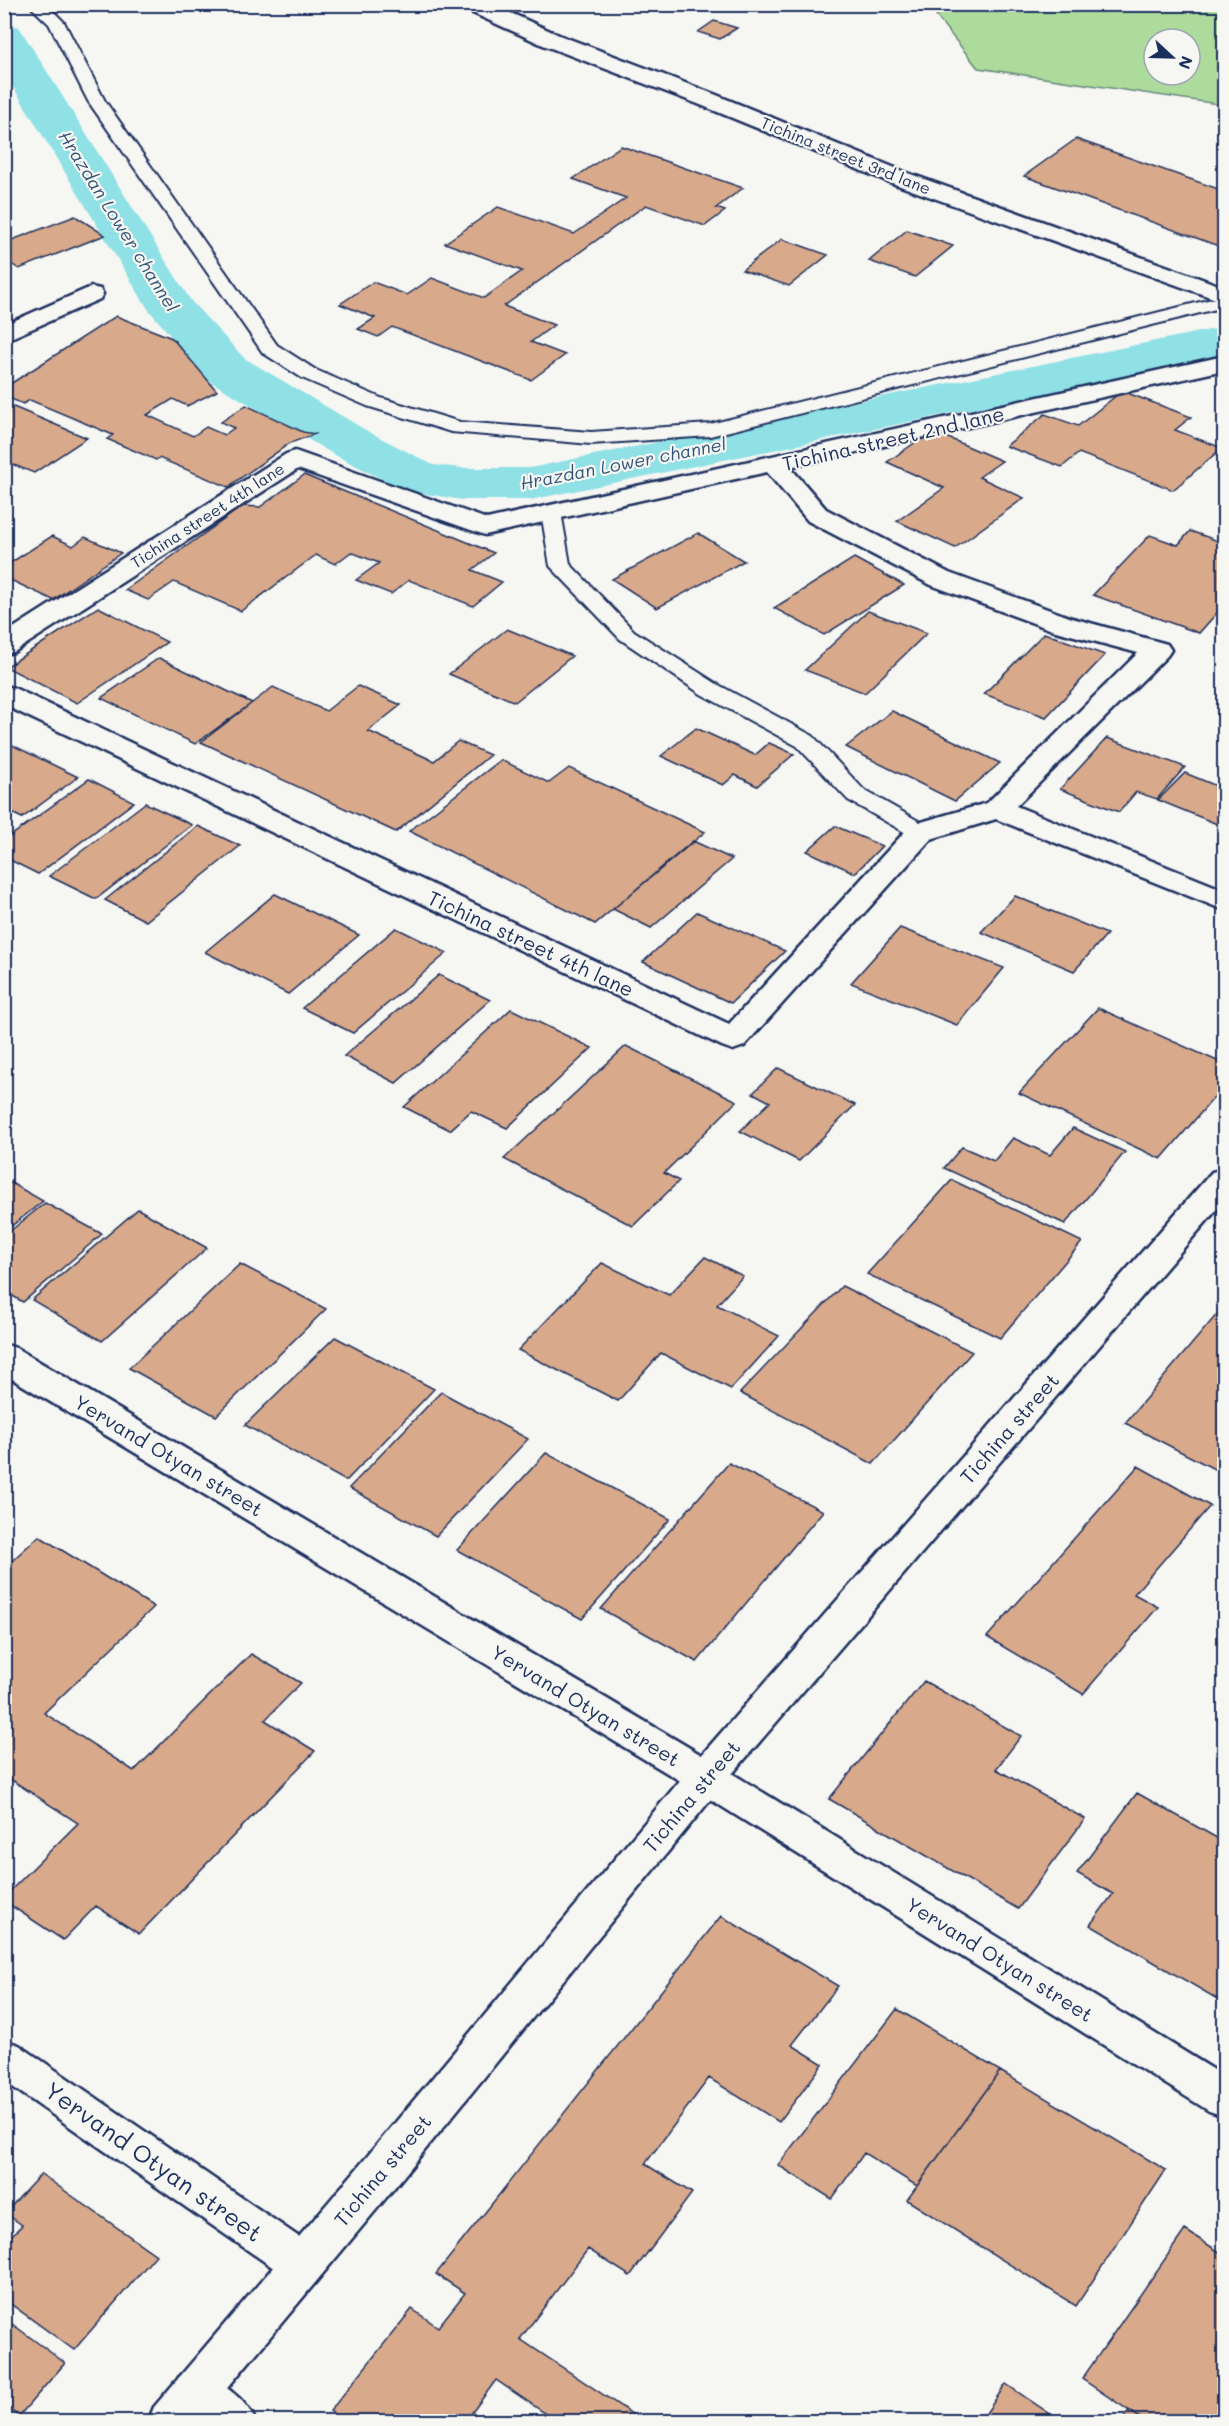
<svg xmlns="http://www.w3.org/2000/svg" width="1229" height="2426" viewBox="0 0 1229 2426" font-family="Mali,sans-serif">
<style>
.green{fill:#acdb9b;stroke:#64857c;stroke-width:1.5;fill-rule:evenodd}
.lines{fill:none;stroke-linecap:round;stroke-linejoin:round}
.canal{fill:#8fe1e6;fill-rule:evenodd}
.building{fill:#d8a98a;stroke:#1b2f5e;stroke-width:1.5}
.lane-casing{stroke:#1b2f5e;stroke-width:4}
.street-casing{stroke:#1b2f5e;stroke-width:5}
.secondary-casing{stroke:#1b2f5e;stroke-width:5}
.lane{fill:#f6f6f2;fill-rule:evenodd}
.street{fill:#f6f6f2;fill-rule:evenodd}
.secondary{fill:#f6f6f2;fill-rule:evenodd}
.labels{text-anchor:middle;dominant-baseline:central;stroke-width:4.5;stroke-linejoin:round;paint-order:stroke}
.far-street-label{font-size:16px;fill:#1b2f5e;stroke:#f6f6f2}
.far-water-label{font-size:18px;font-style:italic;fill:#325379;stroke:#f6f6f2}
.street-label{font-size:20px;fill:#1b2f5e;stroke:#f6f6f2}
.near-street-label{font-size:24px;fill:#1b2f5e;stroke:#f6f6f2}
</style>
<rect width="100%" height="100%" fill="#f6f6f2"/>
<filter id="ink" filterUnits="userSpaceOnUse"><feTurbulence type="fractalNoise" baseFrequency=".0167" numOctaves="2"/><feDisplacementMap in="SourceGraphic" scale="12" xChannelSelector="R" yChannelSelector="G"/><feConvolveMatrix kernelMatrix="1 2 1 2 8 2 1 2 1" color-interpolation-filters="sRGB"/></filter>
<g filter="url(#ink)">
<path class="green" d="M 952,4 L 1224,5 L 1224,105 L 978,68 L 936,16 ZM 1154,39 L 1190,39 L 1190,75 L 1154,75 Z"/>
<g class="lines">
<path class="canal" d="M 4,23 L 19,27 L 191,301 L 244,358 L 369,432 L 433,465 L 462,468 L 530,468 L 1224,327 L 1224,357 L 530,500 L 462,500 L 403,490 L 333,454 L 208,380 L 148,309 L 4,72 Z"/>
</g>
<path class="building" d="M 714,21 L 737,28 L 720,39 L 698,32 Z
M 1076,139 L 1224,191 L 1224,248 L 1024,176 Z
M 621,146 L 743,188 L 716,208 L 725,211 L 705,226 L 646,205 L 504,306 L 554,325 L 531,342 L 565,355 L 531,380 L 392,327 L 378,337 L 358,329 L 375,318 L 340,304 L 373,282 L 407,295 L 432,278 L 484,298 L 522,271 L 445,243 L 498,207 L 574,234 L 626,198 L 573,179 Z
M 75,216 L 105,235 L 19,269 L 4,259 L 4,243 Z
M 907,230 L 953,246 L 915,277 L 869,261 Z
M 782,239 L 828,255 L 789,286 L 742,270 Z
M 116,316 L 172,338 L 217,391 L 187,406 L 173,399 L 147,415 L 193,436 L 206,427 L 224,435 L 234,428 L 221,422 L 246,405 L 303,432 L 315,434 L 290,443 L 228,487 L 159,458 L 156,460 L 107,439 L 113,435 L 30,400 L 23,404 L 4,396 L 4,388 Z
M 1122,391 L 1191,417 L 1175,430 L 1222,448 L 1173,490 L 1079,453 L 1062,467 L 1006,446 L 1045,414 L 1078,426 Z
M 4,403 L 87,438 L 34,473 L 4,461 Z
M 932,431 L 1002,461 L 979,477 L 1024,498 L 955,548 L 897,521 L 944,488 L 887,462 Z
M 304,475 L 494,553 L 472,570 L 502,582 L 473,606 L 409,580 L 391,594 L 356,580 L 379,563 L 351,552 L 335,564 L 316,555 L 241,611 L 174,582 L 148,600 L 125,590 L 243,506 L 260,507 Z
M 1190,531 L 1224,543 L 1224,605 L 1199,633 L 1093,595 L 1150,535 L 1178,545 Z
M 698,533 L 744,561 L 657,608 L 612,579 Z
M 52,536 L 73,546 L 85,537 L 121,553 L 53,600 L 4,577 L 4,567 Z
M 854,558 L 904,585 L 824,635 L 774,608 Z
M 98,607 L 167,642 L 77,703 L 6,667 Z
M 868,611 L 927,633 L 865,693 L 805,670 Z
M 507,629 L 572,656 L 515,702 L 449,674 Z
M 1044,633 L 1105,655 L 1046,717 L 984,694 Z
M 159,658 L 252,703 L 195,744 L 101,698 Z
M 358,686 L 401,705 L 368,731 L 434,761 L 458,741 L 490,755 L 396,832 L 201,742 L 273,687 L 326,711 Z
M 892,711 L 1000,763 L 955,801 L 846,747 Z
M 696,728 L 755,755 L 769,743 L 794,754 L 757,786 L 735,775 L 723,785 L 661,756 Z
M 1107,738 L 1185,767 L 1157,799 L 1136,792 L 1119,812 L 1060,789 Z
M 4,742 L 6,742 L 78,777 L 22,818 L 4,809 Z
M 501,760 L 549,783 L 569,768 L 705,832 L 595,924 L 409,831 Z
M 1185,773 L 1224,789 L 1224,823 L 1222,826 L 1158,800 Z
M 89,779 L 134,802 L 38,874 L 4,857 L 4,841 Z
M 145,803 L 192,825 L 96,899 L 49,876 Z
M 198,826 L 240,846 L 146,921 L 105,900 Z
M 835,826 L 882,846 L 855,873 L 807,851 Z
M 693,841 L 732,859 L 651,928 L 613,909 Z
M 275,894 L 359,935 L 288,994 L 205,952 Z
M 1015,896 L 1107,934 L 1074,971 L 981,932 Z
M 697,912 L 785,951 L 731,1003 L 643,962 Z
M 396,928 L 447,953 L 353,1033 L 302,1008 Z
M 900,928 L 1004,968 L 957,1025 L 851,983 Z
M 439,975 L 490,1000 L 396,1083 L 344,1056 Z
M 1098,1008 L 1224,1064 L 1224,1086 L 1161,1159 L 1019,1093 Z
M 511,1009 L 592,1048 L 507,1128 L 471,1111 L 450,1130 L 404,1107 Z
M 626,1046 L 737,1101 L 664,1173 L 679,1181 L 633,1226 L 504,1159 Z
M 778,1068 L 855,1105 L 799,1161 L 740,1131 L 770,1102 L 753,1093 Z
M 1073,1128 L 1125,1152 L 1065,1224 L 944,1168 L 962,1147 L 994,1161 L 1013,1138 L 1050,1155 Z
M 4,1179 L 43,1201 L 4,1232 Z
M 952,1180 L 1082,1242 L 1000,1338 L 867,1274 Z
M 45,1203 L 102,1234 L 23,1302 L 4,1291 L 4,1236 Z
M 138,1209 L 207,1248 L 102,1341 L 32,1300 Z
M 705,1257 L 743,1276 L 717,1305 L 779,1336 L 731,1389 L 661,1353 L 618,1401 L 518,1350 L 602,1263 L 669,1295 Z
M 240,1264 L 326,1309 L 216,1416 L 129,1368 Z
M 842,1286 L 972,1352 L 873,1464 L 740,1393 Z
M 1224,1306 L 1224,1470 L 1222,1473 L 1125,1423 Z
M 335,1337 L 434,1389 L 346,1481 L 245,1425 Z
M 441,1392 L 528,1439 L 436,1536 L 349,1488 Z
M 546,1453 L 670,1519 L 582,1619 L 457,1550 Z
M 729,1463 L 823,1511 L 697,1662 L 601,1609 Z
M 1138,1466 L 1210,1506 L 1134,1594 L 1158,1607 L 1083,1694 L 987,1637 Z
M 39,1536 L 154,1607 L 44,1713 L 134,1771 L 251,1654 L 301,1683 L 265,1720 L 315,1751 L 139,1934 L 96,1906 L 63,1940 L 4,1901 L 4,1897 L 78,1823 L 4,1775 L 4,1568 Z
M 924,1681 L 1021,1736 L 996,1769 L 1085,1819 L 1018,1909 L 829,1799 Z
M 1137,1793 L 1224,1842 L 1224,2003 L 1090,1925 L 1113,1894 L 1077,1873 Z
M 721,1916 L 838,1986 L 792,2045 L 823,2064 L 779,2122 L 709,2078 L 645,2164 L 692,2193 L 630,2276 L 588,2249 L 520,2339 L 644,2422 L 558,2422 L 496,2380 L 465,2422 L 345,2422 L 330,2411 L 412,2309 L 438,2327 L 465,2293 L 436,2274 Z
M 897,2009 L 1000,2071 L 917,2186 L 864,2153 L 832,2199 L 778,2165 Z
M 1000,2071 L 1166,2170 L 1076,2306 L 907,2200 Z
M 41,2174 L 156,2255 L 74,2350 L 4,2299 L 4,2243 L 22,2225 L 5,2213 Z
M 1185,2230 L 1224,2255 L 1224,2422 L 1146,2422 L 1082,2379 Z
M 4,2318 L 65,2363 L 19,2416 L 4,2405 Z
M 1006,2384 L 1062,2422 L 980,2422 Z
M 1129,2410 L 1146,2422 L 1121,2422 Z"/>
<g class="lines">
<defs>
<path id="lane" d="M 28,4 L 46,4 L 64,22 L 105,101 L 277,345 L 316,370 L 381,398 L 460,422 L 591,432 L 710,424 L 1224,296 L 1224,307 L 710,436 L 591,444 L 451,432 L 367,406 L 302,378 L 263,353 L 88,101 L 49,24 Z
M 551,506 L 558,508 L 561,512 L 570,564 L 634,631 L 717,684 L 813,736 L 864,790 L 929,827 L 932,832 L 929,837 L 921,839 L 913,837 L 848,800 L 797,746 L 701,694 L 620,639 L 550,566 L 541,512 L 544,508 Z"/>
<path id="street" d="M 462,4 L 491,4 L 559,35 L 714,94 L 905,172 L 1224,287 L 1224,302 L 889,182 L 698,104 L 543,45 L 464,9 Z
M 91,287 L 100,289 L 103,294 L 100,299 L 4,341 L 4,325 Z
M 1224,356 L 1224,370 L 790,467 L 826,509 L 949,573 L 1072,618 L 1167,644 L 1171,650 L 1167,656 L 1016,806 L 1224,890 L 1224,910 L 996,819 L 931,839 L 744,1046 L 733,1050 L 722,1046 L 4,705 L 4,686 L 14,688 L 729,1024 L 911,825 L 987,803 L 1138,653 L 1052,630 L 931,585 L 808,521 L 767,472 L 485,535 L 298,469 L 14,652 L 4,654 L 4,634 L 286,454 L 295,451 L 487,519 Z
M 4,1344 L 16,1348 L 720,1766 L 1224,2076 L 1224,2116 L 1209,2111 L 692,1788 L 4,1374 Z
M 4,2040 L 19,2045 L 318,2250 L 325,2264 L 318,2278 L 303,2284 L 288,2278 L 4,2081 Z
M 195,2371 C 219,2380 246,2398 256,2422 C 219,2422 190,2426 173,2392 L 179,2377 Z"/>
<path id="secondary" d="M 1224,1169 L 1224,1201 L 720,1788 L 385,2199 L 199,2422 L 148,2422 L 154,2407 L 355,2171 L 692,1766 L 1212,1172 Z"/>
</defs>
<use href="#lane" class="lane-casing"/>
<use href="#street" class="street-casing"/>
<use href="#secondary" class="secondary-casing"/>
<use href="#lane" class="lane"/>
<use href="#street" class="street"/>
<use href="#secondary" class="secondary"/>
</g>
</g>
<g class="labels">
<g class="far-street-label">
<text transform="translate(846 155) rotate(22)">Tichina street 3rd lane</text>
<text transform="translate(207 515) rotate(-33)">Tichina street 4th lane</text>
</g>
<g class="far-water-label">
<text transform="translate(119 221) rotate(58)">Hrazdan Lower channel</text>
<text transform="translate(623 463) rotate(-11)">Hrazdan Lower channel</text>
</g>
<g class="street-label">
<text transform="translate(893 438) rotate(-13)">Tichina street 2nd lane</text>
<text transform="translate(531 943) rotate(25)">Tichina street 4th lane</text>
<text transform="translate(1009 1428) rotate(-49)">Tichina street</text>
<text transform="translate(169 1455) rotate(31)">Yervand Otyan street</text>
<text transform="translate(586 1705) rotate(31)">Yervand Otyan street</text>
<text transform="translate(691 1796) rotate(-50)">Tichina street</text>
<text transform="translate(1000 1959) rotate(32)">Yervand Otyan street</text>
<text transform="translate(382 2170) rotate(-50)">Tichina street</text>
</g>
<g class="near-street-label">
<text transform="translate(154 2161) rotate(35)">Yervand Otyan street</text>
</g>
</g>
<rect width="1229" height="2426" fill="none" stroke="#f6f6f2" stroke-width="24"/>
<rect x="12" y="12" width="1205" height="2402" fill="none" stroke="#1b2f5e" stroke-width="2" filter="url(#ink)"/>
<g transform="translate(1172 57) rotate(112)"><circle r="28" fill="#f6f6f2" stroke="#9ea6b7" stroke-width="1.5"/>
<path d="M0-4.5L10 22L0 15L-10 22Z" fill="#1b2f5e"/>
<text y="-9" font-size="16" font-weight="bold" text-anchor="middle" fill="#1b2f5e">N</text>
</g>
</svg>
